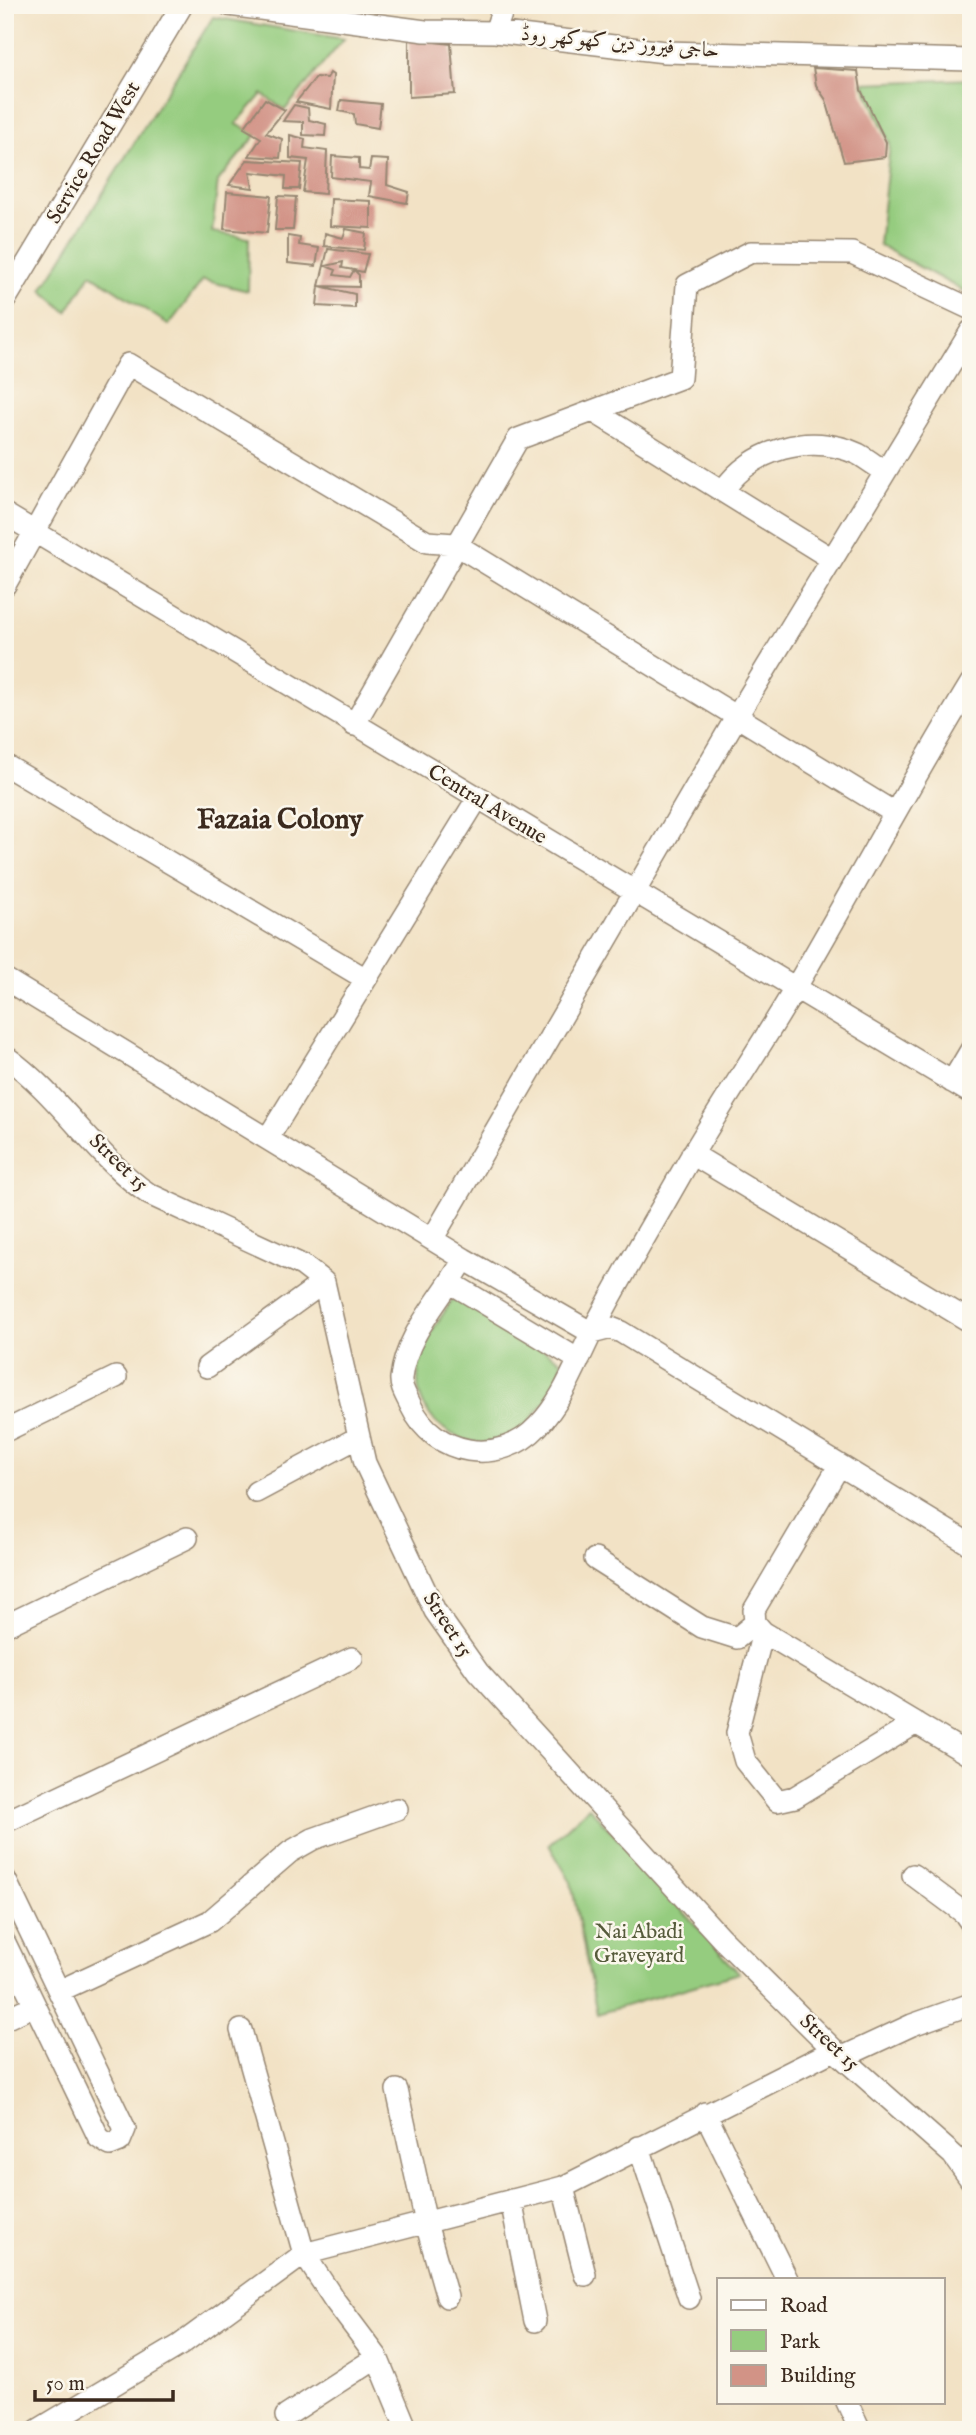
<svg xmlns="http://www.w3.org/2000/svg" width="976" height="2435" viewBox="0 0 976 2435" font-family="'IM FELL English',Amiri,serif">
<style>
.green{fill:#95cc7f;stroke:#687b4e;stroke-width:2}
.building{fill:#d29386;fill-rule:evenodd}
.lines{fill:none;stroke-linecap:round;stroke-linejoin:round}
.minor-casing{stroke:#968672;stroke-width:24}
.minor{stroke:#fff;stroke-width:21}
.labels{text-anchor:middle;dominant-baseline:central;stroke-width:5;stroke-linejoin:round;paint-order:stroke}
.street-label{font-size:21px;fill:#3b2a1e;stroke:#fbf7ec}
.park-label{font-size:21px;fill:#565b3b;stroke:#fbf7ec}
.district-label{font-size:28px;font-weight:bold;fill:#3b2a1e;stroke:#fbf7ec}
</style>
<rect width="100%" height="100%" fill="#fbf7ec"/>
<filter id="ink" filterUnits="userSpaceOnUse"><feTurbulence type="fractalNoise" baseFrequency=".0143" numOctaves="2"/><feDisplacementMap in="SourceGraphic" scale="14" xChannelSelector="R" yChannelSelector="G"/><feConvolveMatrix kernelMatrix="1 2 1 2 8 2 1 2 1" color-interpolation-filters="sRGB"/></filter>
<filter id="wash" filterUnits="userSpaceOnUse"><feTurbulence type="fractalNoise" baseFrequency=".00686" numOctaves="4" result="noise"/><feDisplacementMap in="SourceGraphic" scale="28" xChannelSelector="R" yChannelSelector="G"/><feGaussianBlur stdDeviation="1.57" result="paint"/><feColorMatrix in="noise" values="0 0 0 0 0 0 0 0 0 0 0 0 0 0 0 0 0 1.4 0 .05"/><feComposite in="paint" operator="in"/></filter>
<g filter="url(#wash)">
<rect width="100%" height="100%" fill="#f2e2c5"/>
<path class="green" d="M 213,17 L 344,39 L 285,110 L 262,94 L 236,124 L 257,134 L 218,181 L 212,232 L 249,238 L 248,291 L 203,280 L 169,325 L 91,274 L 67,312 L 42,290 Z
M 971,79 L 971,295 L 879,245 L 890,144 L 863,83 Z
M 455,1296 L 562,1361 C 561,1378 551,1395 540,1408 C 533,1416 527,1427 519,1433 C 480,1462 415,1426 418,1378 C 419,1347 438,1321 455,1296 Z
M 589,1807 L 739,1973 L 597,2014 L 571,1882 L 549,1845 Z"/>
<g id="blocks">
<path class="building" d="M 409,39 L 451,44 L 455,94 L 409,97 Z
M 813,68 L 858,71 L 861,90 L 886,142 L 885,157 L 844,162 L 826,100 L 816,85 Z
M 330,73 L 333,75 L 331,109 L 296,102 L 316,77 L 327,78 Z
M 265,99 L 285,110 L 266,133 L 282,139 L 280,158 L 249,156 L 261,138 L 244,128 Z
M 341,100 L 381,104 L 378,128 L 355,124 L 354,114 L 339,111 Z
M 294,105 L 308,108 L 309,120 L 326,124 L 325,136 L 303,135 L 303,122 L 283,121 Z
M 290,135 L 305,139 L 304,148 L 327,151 L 325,194 L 303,192 L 308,160 L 290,158 Z
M 332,156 L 359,158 L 359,169 L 369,170 L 371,159 L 388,160 L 387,185 L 409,192 L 407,203 L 369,196 L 371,182 L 331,177 Z
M 247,160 L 302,163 L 299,189 L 285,189 L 286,176 L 250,172 L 253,188 L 229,185 Z
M 227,192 L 271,196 L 267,233 L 224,229 Z
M 278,196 L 296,197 L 293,230 L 275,230 Z
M 331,199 L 371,201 L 371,228 L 330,226 Z
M 346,229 L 366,233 L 364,250 L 324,246 L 325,233 L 343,238 Z
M 288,236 L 300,238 L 299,245 L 319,248 L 316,266 L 288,263 Z
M 328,249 L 368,254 L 363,272 L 354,270 L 359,275 L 359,287 L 319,286 ZM 343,262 L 342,268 L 354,270 L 350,277 L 334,275 L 336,270 L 326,266 Z
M 319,286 L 355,294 L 355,308 L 317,306 Z"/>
</g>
</g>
<g filter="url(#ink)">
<use href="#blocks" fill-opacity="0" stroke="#968672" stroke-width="2"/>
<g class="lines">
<defs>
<path id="minor" d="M 229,5 L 425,31 L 495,32 L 665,52 L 971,60
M 495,32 L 504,5
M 5,300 L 182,5
M 593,411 L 832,559
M 723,491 C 751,449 810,432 858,454 C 867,459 876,466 885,472
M 5,514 L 971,1093
M 5,585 L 128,364 L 427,542 L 455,544 L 893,812
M 354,725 L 518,439 L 680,378 L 687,285 L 751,252 L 852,253 L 971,309
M 5,765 L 366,979
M 5,979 L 464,1259 L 592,1333 L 611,1328 L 621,1332 L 971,1545
M 5,1056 C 60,1095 97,1159 149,1194 L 302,1265 L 324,1282 L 365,1463 L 435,1611 L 478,1672 L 721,1938 L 834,2050 L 953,2155 L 971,2180
M 952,1082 L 971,1050
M 268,1138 L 477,799
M 692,1154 L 971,1322
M 433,1238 L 737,716 L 971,331
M 464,1259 C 443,1298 406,1333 401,1378 C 400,1387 407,1397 411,1406 C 434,1456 500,1467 538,1426 C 563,1400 575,1366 591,1334 C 619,1280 651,1227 681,1174 C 717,1110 759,1050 796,987 C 855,886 910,783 971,683
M 451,1283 L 579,1360
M 207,1367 L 324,1282
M 5,1431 L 116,1377
M 839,1466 L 754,1610 L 755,1623 L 763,1632 L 971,1756
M 256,1492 L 357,1438
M 595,1559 L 702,1627 L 737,1638 L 755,1623
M 5,1626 L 187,1538
M 763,1632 L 737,1733 L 745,1761 L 777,1801 L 795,1797 L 916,1723
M 5,1822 L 352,1658
M 913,1875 L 964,1913 L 971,1923
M 5,1879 L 125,2129 L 120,2141 L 110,2145 L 99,2138 L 5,1943
M 59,1991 L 210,1921 L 290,1852 L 313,1839 L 397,1809
M 5,2019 L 35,2005
M 843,2057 L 912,2025 L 971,2004
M 397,2090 L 426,2223 L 447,2297
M 705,2113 L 787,2279
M 639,2147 L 689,2298
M 563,2187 L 585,2275
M 511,2200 L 535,2321
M 847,2402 L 860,2430
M 286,2416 L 377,2357
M 38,2430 L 180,2345 L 304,2254 L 241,2030
M 407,2430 L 377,2357 L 335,2301 L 304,2254 L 563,2187 L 834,2050"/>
</defs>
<use href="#minor" class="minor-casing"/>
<use href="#minor" class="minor"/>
</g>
</g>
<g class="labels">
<g class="street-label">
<text transform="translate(620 43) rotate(5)">حاجی فیروز دین کھوکھر روڈ</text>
<text transform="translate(94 153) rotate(-59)">Service Road West</text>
<text transform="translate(487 805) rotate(31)">Central Avenue</text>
<text transform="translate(118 1163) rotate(44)">Street 15</text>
<text transform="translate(447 1625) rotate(57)">Street 15</text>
<text transform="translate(829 2043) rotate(43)">Street 15</text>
</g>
<g class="park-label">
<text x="639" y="1932">Nai Abadi<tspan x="639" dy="24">Graveyard</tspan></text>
</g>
<g class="district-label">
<text x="280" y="820">Fazaia Colony</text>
</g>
</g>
<rect width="976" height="2435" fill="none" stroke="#fbf7ec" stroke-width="28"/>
<rect x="717" y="2278" width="228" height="126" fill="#fbf7ec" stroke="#aea59a" stroke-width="2"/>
<rect x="731" y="2300" width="35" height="10" fill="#ffffff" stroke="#aea59a" stroke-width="2"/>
<text x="780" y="2312" font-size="21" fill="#3b2a1e">Road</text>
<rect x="731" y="2330" width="35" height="21" fill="#95cc7f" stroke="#aea59a" stroke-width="2"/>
<text x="780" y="2348" font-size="21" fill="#3b2a1e">Park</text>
<rect x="731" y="2365" width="35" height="21" fill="#d29386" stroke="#aea59a" stroke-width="2"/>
<text x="780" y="2382" font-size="21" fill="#3b2a1e">Building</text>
<path d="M35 2390v10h138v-10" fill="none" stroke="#3b2a1e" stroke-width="3.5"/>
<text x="46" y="2390" font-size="21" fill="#3b2a1e" stroke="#fbf7ec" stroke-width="5" paint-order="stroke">50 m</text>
</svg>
